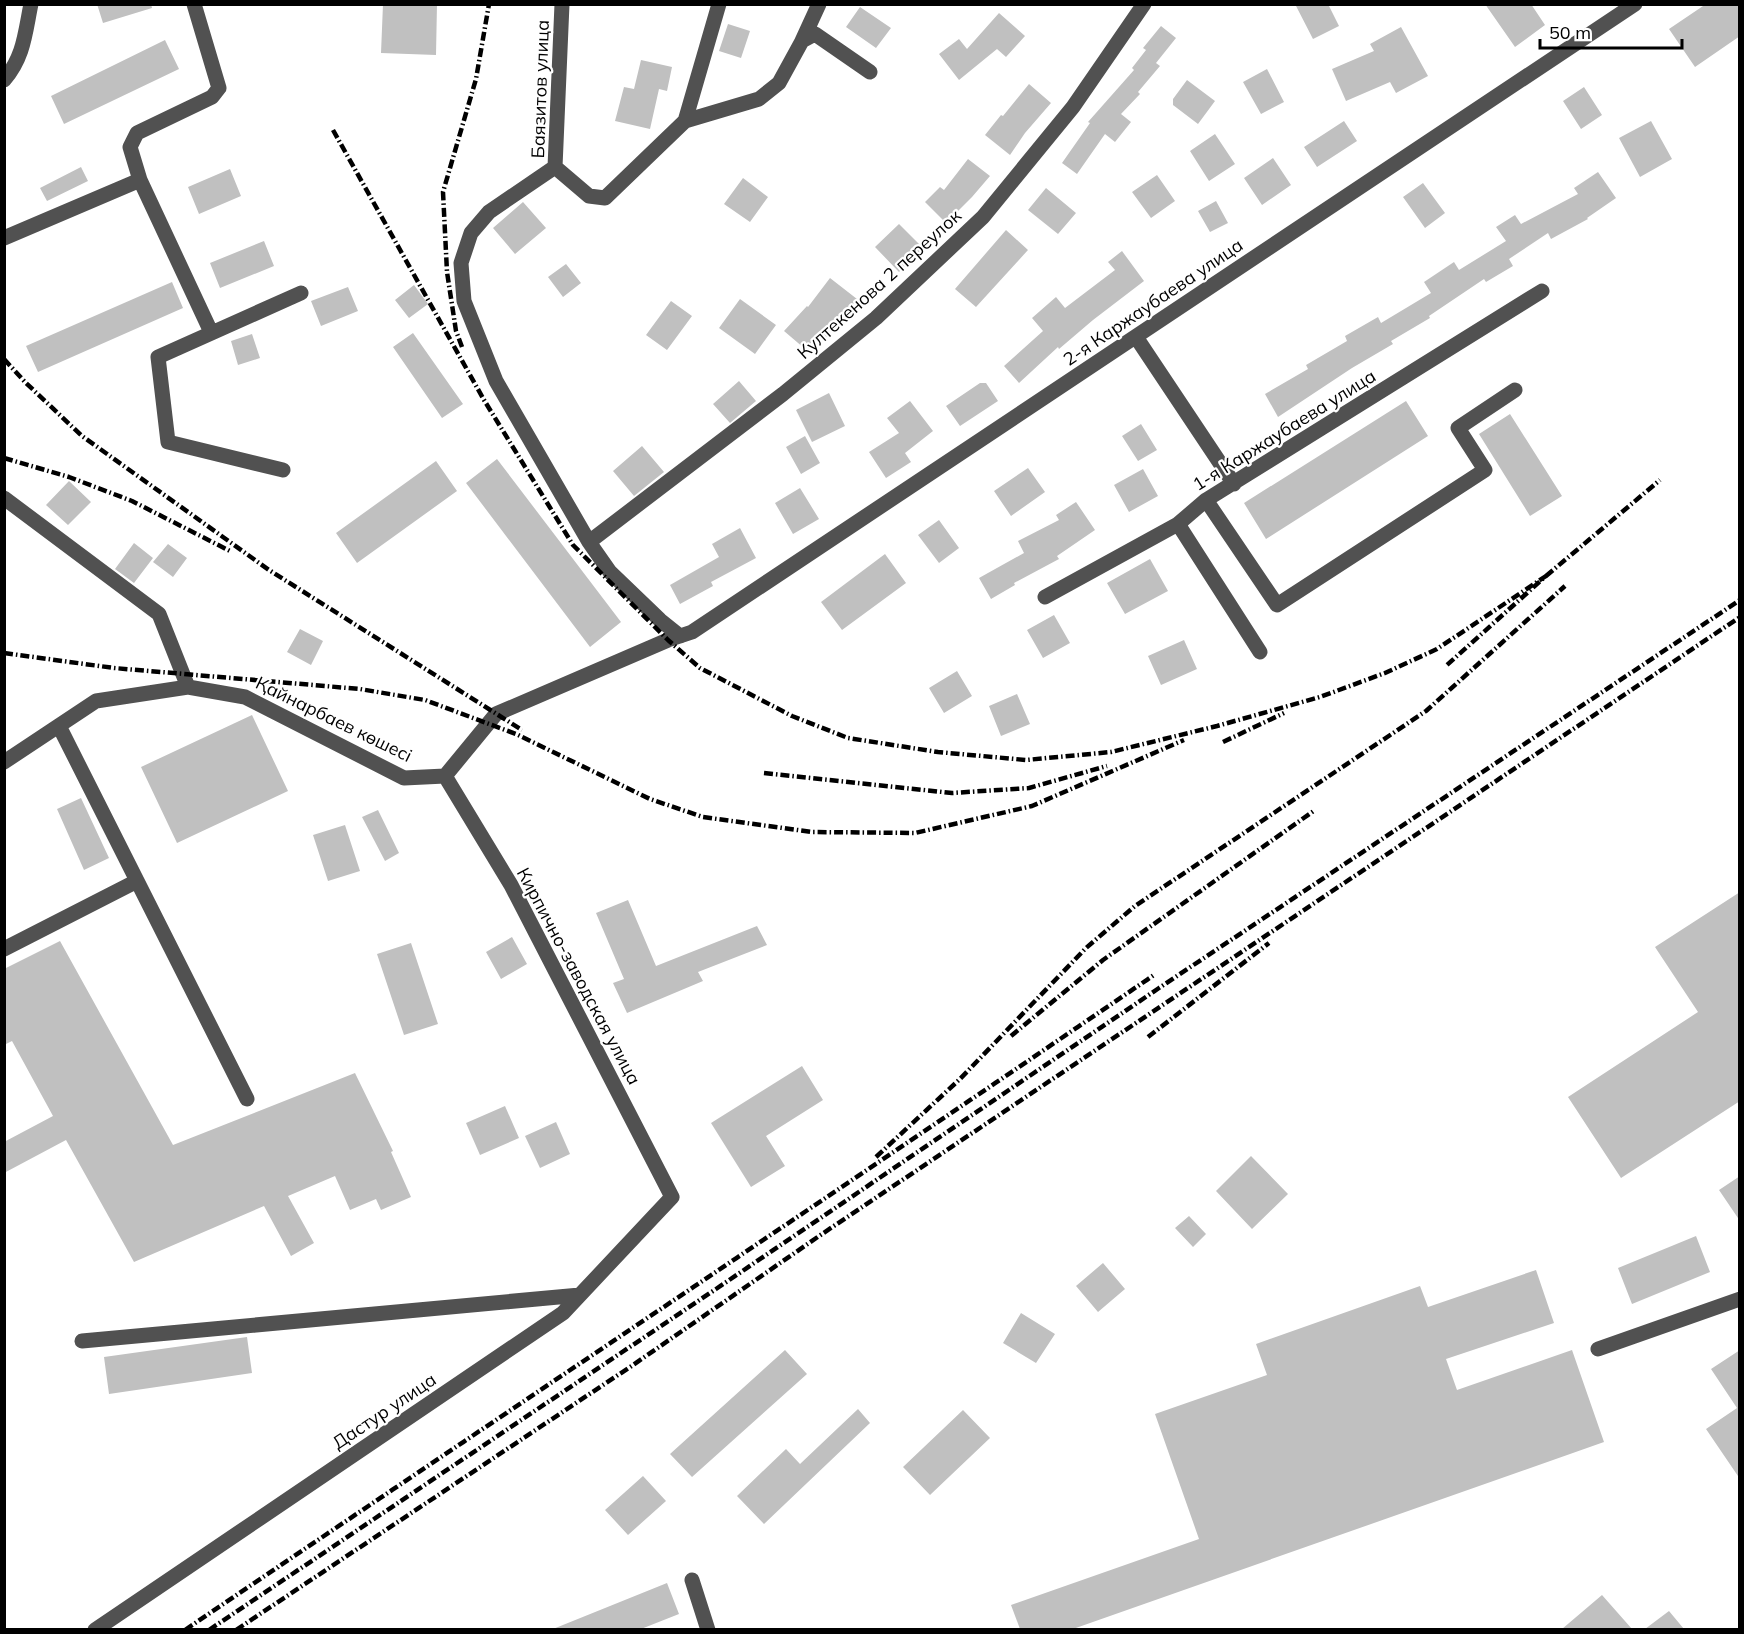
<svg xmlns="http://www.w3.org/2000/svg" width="1744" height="1634" viewBox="0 0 1744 1634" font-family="Mulish,sans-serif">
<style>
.building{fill:#c0c0c0}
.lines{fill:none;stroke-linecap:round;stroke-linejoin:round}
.minor{stroke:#515151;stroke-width:15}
.rail{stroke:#000;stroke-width:4.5;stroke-dasharray:9 3 1.5 3;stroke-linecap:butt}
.labels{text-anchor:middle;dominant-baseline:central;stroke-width:4.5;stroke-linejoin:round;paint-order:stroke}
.street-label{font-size:18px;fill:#000;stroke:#fff}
</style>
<rect width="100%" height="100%" fill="#fff"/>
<path class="building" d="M 97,4 L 151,4 L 152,8 L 103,23 Z
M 383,4 L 437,4 L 436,55 L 381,53 Z
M 1295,4 L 1328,4 L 1339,26 L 1313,39 Z
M 1485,4 L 1531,4 L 1545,25 L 1515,47 Z
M 1706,4 L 1740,4 L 1740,36 L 1695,67 L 1669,29 Z
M 860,7 L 891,28 L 876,48 L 846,27 Z
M 999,13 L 1025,36 L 1006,57 L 997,49 L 959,80 L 939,54 L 959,39 L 967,49 Z
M 728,24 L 750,31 L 741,58 L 719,51 Z
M 1161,26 L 1176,38 L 1156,63 L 1160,66 L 1138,92 L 1140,94 L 1121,114 L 1131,122 L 1115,142 L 1105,134 L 1077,174 L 1062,163 L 1090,123 L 1088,122 L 1134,70 L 1132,68 L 1146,50 L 1143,48 Z
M 1401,27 L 1428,76 L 1396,93 L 1390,82 L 1346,101 L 1332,69 L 1374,51 L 1370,44 Z
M 165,40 L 179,69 L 64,124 L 51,96 Z
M 641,60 L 672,67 L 667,91 L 659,89 L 650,129 L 615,121 L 624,87 L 634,89 Z
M 1267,69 L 1284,102 L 1261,114 L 1243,82 Z
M 1187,80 L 1215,101 L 1198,124 L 1173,105 L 1173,99 Z
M 1029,84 L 1051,103 L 1025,133 L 1010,155 L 985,135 L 1001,115 L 1003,116 Z
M 1584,87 L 1602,115 L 1581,129 L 1563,101 Z
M 1344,121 L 1357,141 L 1317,167 L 1304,147 Z
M 1651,121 L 1672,159 L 1640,177 L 1619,138 Z
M 1215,134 L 1235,164 L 1209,181 L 1190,151 Z
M 1273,158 L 1291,185 L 1262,205 L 1244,178 Z
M 968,159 L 990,176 L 972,197 L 946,223 L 925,202 L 940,187 L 944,190 Z
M 81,167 L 88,181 L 47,201 L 40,188 Z
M 230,169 L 241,196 L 199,214 L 188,187 Z
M 1598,172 L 1616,198 L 1587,218 L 1588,219 L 1551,239 L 1548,233 L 1509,259 L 1513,266 L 1486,282 L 1484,279 L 1429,316 L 1430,318 L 1391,341 L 1393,344 L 1352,368 L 1278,417 L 1265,394 L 1308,369 L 1306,365 L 1347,341 L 1345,336 L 1378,317 L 1381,323 L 1431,293 L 1424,282 L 1454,262 L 1459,270 L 1506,241 L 1496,227 L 1515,215 L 1521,224 L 1578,194 L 1574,188 Z
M 1157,175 L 1175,201 L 1151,218 L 1132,192 Z
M 743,178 L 768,197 L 750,222 L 724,204 Z
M 1423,183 L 1445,213 L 1425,228 L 1403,197 Z
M 1046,188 L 1076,213 L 1058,234 L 1028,210 Z
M 1216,201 L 1228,223 L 1210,232 L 1198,211 Z
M 523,202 L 546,228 L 515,254 L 493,228 Z
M 899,224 L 923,248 L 899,272 L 875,247 Z
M 1006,230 L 1028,250 L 976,307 L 955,289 Z
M 264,241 L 274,266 L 220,288 L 210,263 Z
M 1122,251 L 1144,281 L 1093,320 L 1059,349 L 1058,347 L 1019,383 L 1004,366 L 1043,331 L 1032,318 L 1056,297 L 1065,308 L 1115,270 L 1108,262 Z
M 566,264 L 581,283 L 563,297 L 548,277 Z
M 830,278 L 857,299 L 836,327 L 811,354 L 784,331 L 807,306 L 808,307 Z
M 172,282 L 183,308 L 38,372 L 26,346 Z
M 414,285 L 428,304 L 409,318 L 395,300 Z
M 348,287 L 358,311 L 321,326 L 311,301 Z
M 740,299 L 776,325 L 755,354 L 719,328 Z
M 671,301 L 692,316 L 667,350 L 646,335 Z
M 413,333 L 463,404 L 442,418 L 393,347 Z
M 252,334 L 260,358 L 238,365 L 231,341 Z
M 739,381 L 756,401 L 730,423 L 713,404 Z
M 980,383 L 986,383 L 998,401 L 960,426 L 946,406 Z
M 829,393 L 845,426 L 812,442 L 796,410 Z
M 910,401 L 933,431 L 905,453 L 911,462 L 886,478 L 869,452 L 899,433 L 887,418 Z
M 1406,401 L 1428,436 L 1266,539 L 1244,503 Z
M 1510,414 L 1562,496 L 1530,516 L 1479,434 Z
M 1141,424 L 1157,450 L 1138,461 L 1122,436 Z
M 805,436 L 820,463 L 801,474 L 786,447 Z
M 642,446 L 664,472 L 634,496 L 613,471 Z
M 497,459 L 621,622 L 590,647 L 466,483 Z
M 436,461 L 457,491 L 357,563 L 336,533 Z
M 1028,468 L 1045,492 L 1011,516 L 994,491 Z
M 1143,469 L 1158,496 L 1129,512 L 1114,485 Z
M 69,481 L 91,502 L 68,525 L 46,505 Z
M 800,488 L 819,519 L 793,534 L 775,503 Z
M 1076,502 L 1095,530 L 1057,556 L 1059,559 L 1014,583 L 1015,585 L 991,599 L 979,578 L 1024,553 L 1018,541 L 1059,520 L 1056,515 Z
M 939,520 L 959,548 L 939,563 L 918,535 Z
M 740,528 L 756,558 L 711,582 L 713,586 L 680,604 L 670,585 L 719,557 L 712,544 Z
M 134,543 L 153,558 L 134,583 L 115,569 Z
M 168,544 L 187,558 L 173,577 L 153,562 Z
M 885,554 L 906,583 L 842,630 L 821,602 Z
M 1150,559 L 1168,591 L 1125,614 L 1107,583 Z
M 1054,615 L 1070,643 L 1043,658 L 1027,630 Z
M 300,629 L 323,641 L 311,665 L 287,652 Z
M 1184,640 L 1197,669 L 1161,685 L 1148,656 Z
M 957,671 L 972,696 L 944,713 L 929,688 Z
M 1017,694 L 1030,724 L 1001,736 L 989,706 Z
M 252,715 L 288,791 L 177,843 L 141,767 Z
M 81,798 L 109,858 L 84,870 L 57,809 Z
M 378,810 L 399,853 L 385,861 L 362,817 Z
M 345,825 L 360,871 L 328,881 L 313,835 Z
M 1740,892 L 1740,1101 L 1621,1178 L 1568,1097 L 1698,1012 L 1655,947 Z
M 628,900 L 656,966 L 757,926 L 767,945 L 698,972 L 703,981 L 627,1013 L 613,983 L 624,979 L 596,913 Z
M 512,937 L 527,964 L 501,979 L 486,952 Z
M 60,941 L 173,1145 L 355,1073 L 393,1151 L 391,1152 L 411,1197 L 381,1210 L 376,1199 L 350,1210 L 335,1176 L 288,1196 L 314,1243 L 291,1256 L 264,1206 L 134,1262 L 66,1140 L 4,1173 L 4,1142 L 53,1116 L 12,1041 L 4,1045 L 4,969 Z
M 411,943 L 438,1024 L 404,1035 L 377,954 Z
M 802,1066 L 823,1100 L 766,1136 L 785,1166 L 751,1187 L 711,1123 Z
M 505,1106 L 519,1138 L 480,1155 L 466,1123 Z
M 556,1122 L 570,1154 L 540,1168 L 525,1136 Z
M 1251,1156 L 1288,1194 L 1252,1229 L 1216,1191 Z
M 1740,1176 L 1740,1221 L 1719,1190 Z
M 1189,1216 L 1206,1234 L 1193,1247 L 1175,1228 Z
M 1696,1236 L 1710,1272 L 1632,1304 L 1618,1268 Z
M 1103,1263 L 1125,1289 L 1098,1312 L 1076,1286 Z
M 1536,1270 L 1554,1323 L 1446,1359 L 1457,1390 L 1572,1350 L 1604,1442 L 1073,1629 L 1020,1629 L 1011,1605 L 1199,1539 L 1155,1414 L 1267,1375 L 1256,1344 L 1420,1286 L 1428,1307 Z
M 1021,1313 L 1055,1334 L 1036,1363 L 1003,1343 Z
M 247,1337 L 252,1373 L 109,1394 L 104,1357 Z
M 785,1350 L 807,1374 L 692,1477 L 670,1454 Z
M 1740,1350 L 1740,1479 L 1706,1429 L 1737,1408 L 1711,1369 Z
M 858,1409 L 870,1423 L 764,1524 L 737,1496 L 786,1449 L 800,1464 Z
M 963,1410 L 990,1438 L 930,1495 L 903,1467 Z
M 643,1476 L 666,1501 L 628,1535 L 605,1510 Z
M 667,1583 L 679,1614 L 641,1629 L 553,1629 Z
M 1602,1595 L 1632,1629 L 1562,1629 Z
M 1669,1611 L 1684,1629 L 1645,1629 Z"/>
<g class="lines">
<path class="minor" d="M 194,4 L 219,88 L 212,97 L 137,133 L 130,147 L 140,180 L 211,332
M 562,4 L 555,167 L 589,196 L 605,198 L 685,121 L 719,4
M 802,41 L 819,4
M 4,80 C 24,57 25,33 31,4
M 685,121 L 759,99 L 779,83 L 802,41 L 815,34 L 870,72
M 555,167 L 489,212 L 471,233 L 461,263 L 464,301 L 496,381 L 589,542 L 610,572 L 660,620 L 680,636
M 4,238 L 140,180
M 1136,337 L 1234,484
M 283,470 L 168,442 L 158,357 L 301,293
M 4,498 L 159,614 L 188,687
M 1206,500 L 1277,605 L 1485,470 L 1458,428 L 1515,390
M 1178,524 L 1260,652
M 589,542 L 783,394 L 876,318 L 983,217 L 1073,107 L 1144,4
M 1045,597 L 1178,524 L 1206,500 L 1542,291
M 59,726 L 247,1099
M 4,762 L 96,701 L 188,687 L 245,697 L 404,778 L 445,776 L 496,714 L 668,640 L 692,632 L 1635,4
M 4,949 L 137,881
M 82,1341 L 580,1295
M 1598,1349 L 1740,1299
M 692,1580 L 708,1630
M 95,1630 L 563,1313 L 672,1197 L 511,885 L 445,776"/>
<path class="rail" d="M 333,130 L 484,400 L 573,545 L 668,640 L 700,668 L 792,716 L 848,738 L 938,752 L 1026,760 L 1111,752 L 1217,726 L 1320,697 L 1385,673 L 1437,649 L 1546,576 L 1447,665
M 462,347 L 456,331 L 447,272 L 443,192 L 476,79 L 489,4
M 4,359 L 25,382 L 82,436 L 269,570 L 522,730
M 4,458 L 69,477 L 132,501 L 232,552
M 1546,576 L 1660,480
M 4,653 L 114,668 L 360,689 L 425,700 L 516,734 L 650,799 L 703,817 L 812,832 L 915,833 L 1032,806 L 1184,740
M 1223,742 L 1284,713
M 764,773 L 952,793 L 1029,788 L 1107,766
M 1011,1036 L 1103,960 L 1315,810
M 1148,1037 L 1269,943
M 876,1157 L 960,1079 L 1086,948 L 1135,906 L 1426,711 L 1565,586
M 185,1630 C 508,1411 832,1195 1154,975
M 209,1630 L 716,1289 L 1159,988 L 1740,600
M 236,1630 L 633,1365 L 822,1234 L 1740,617"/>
</g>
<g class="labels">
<g class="street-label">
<text transform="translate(540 89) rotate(-88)">Баязитов улица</text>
<text transform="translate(879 284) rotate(-42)">Култекенова 2 переулок</text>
<text transform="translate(1153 302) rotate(-34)">2-я Каржаубаева улица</text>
<text transform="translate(1284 430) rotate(-32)">1-я Каржаубаева улица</text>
<text transform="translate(334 719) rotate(26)">Қайнарбаев көшесі</text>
<text transform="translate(579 976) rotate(62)">Кирпично-заводская улица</text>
<text transform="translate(384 1411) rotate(-34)">Дастур улица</text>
</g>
</g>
<rect width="1744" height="1634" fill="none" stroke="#000000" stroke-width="12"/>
<path d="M1540 39v9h142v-9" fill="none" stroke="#000000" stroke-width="3"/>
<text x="1549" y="39" font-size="18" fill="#000000" stroke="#ffffff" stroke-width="4.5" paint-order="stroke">50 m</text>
</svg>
